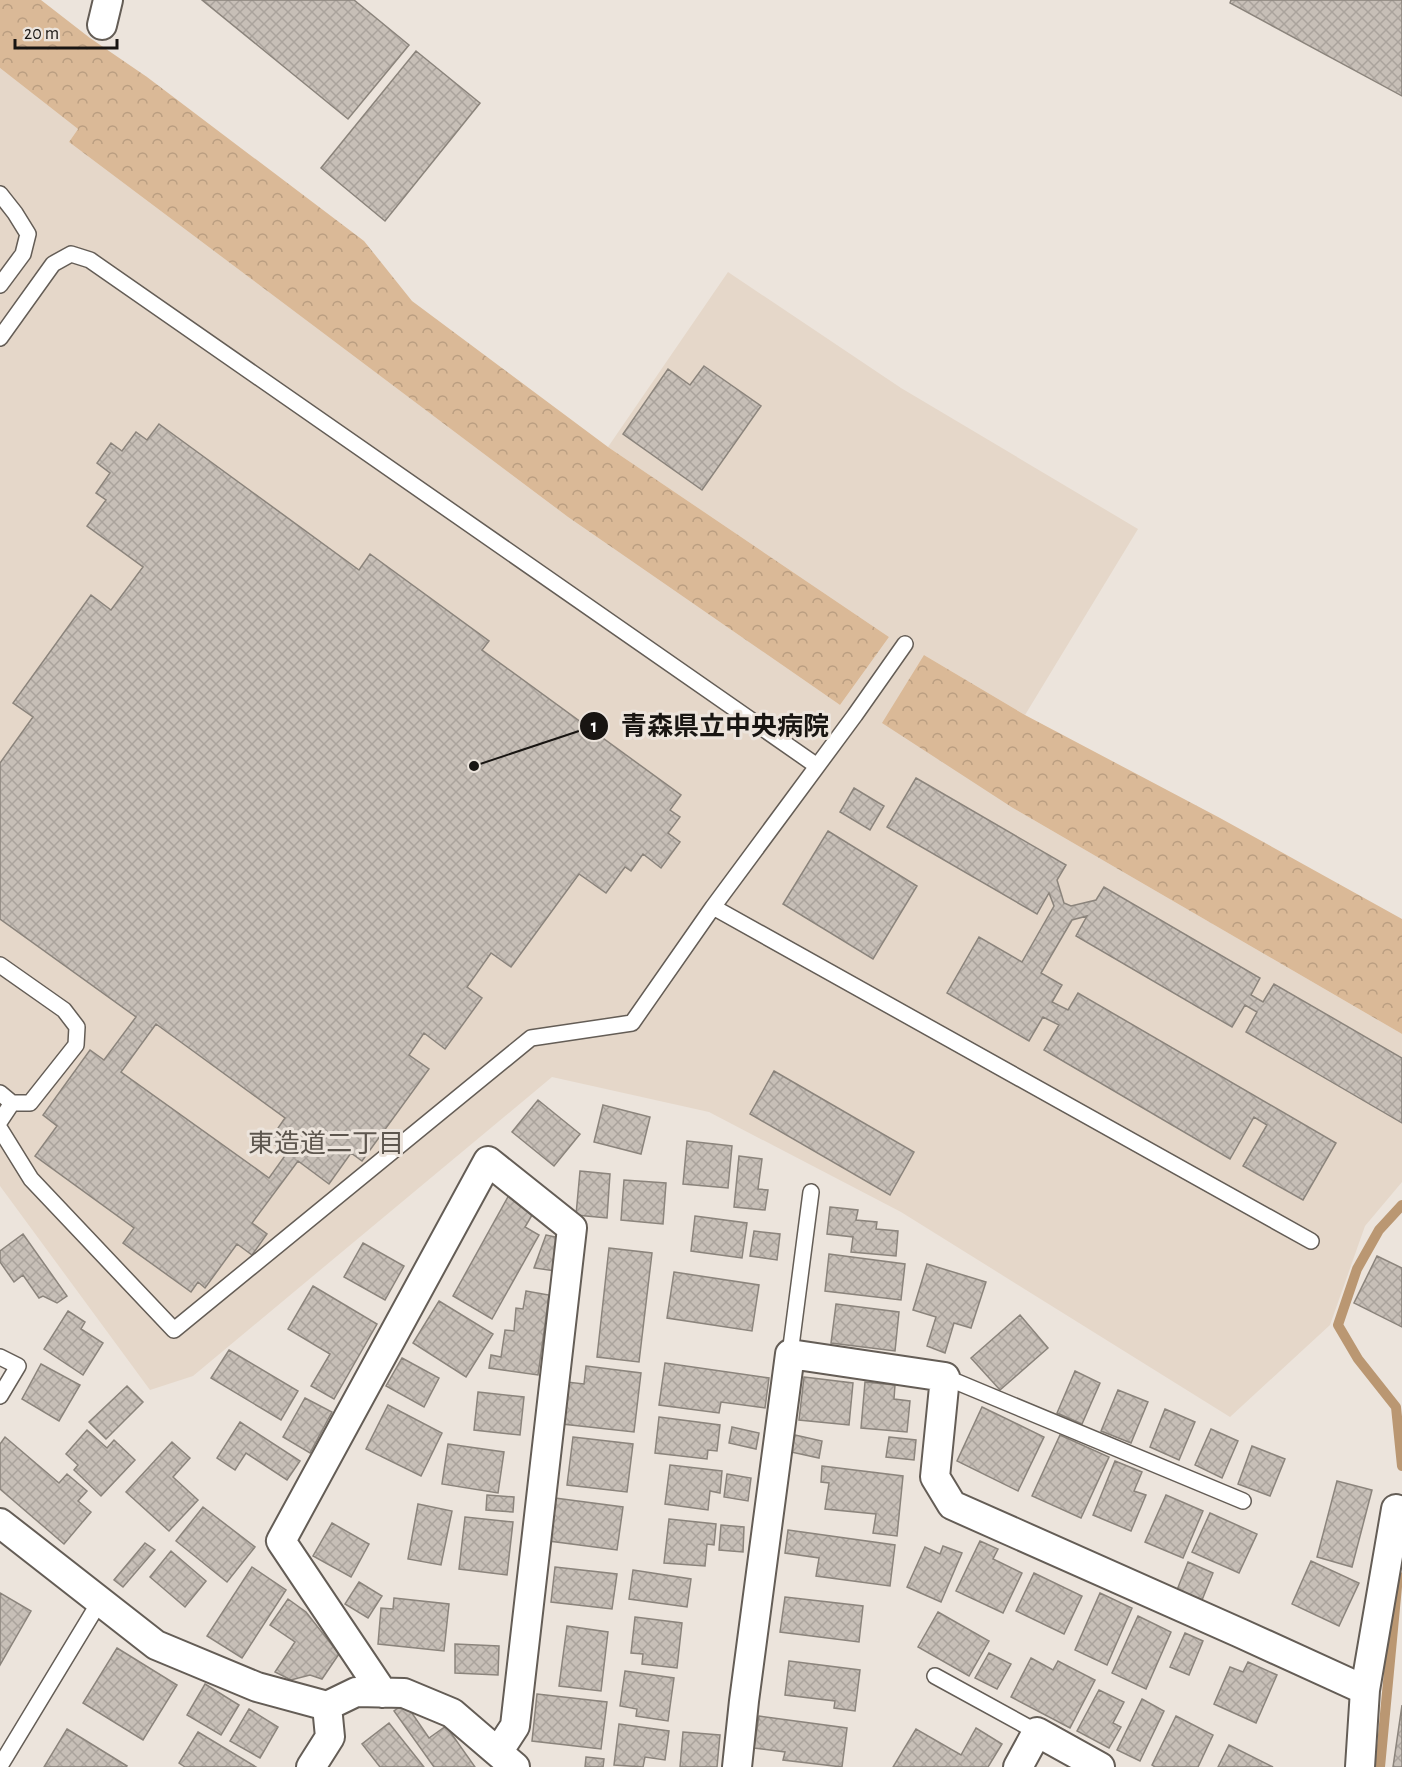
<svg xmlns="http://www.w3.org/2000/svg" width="1402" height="1767" viewBox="0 0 1402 1767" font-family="'Alegreya Sans','Noto Sans JP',sans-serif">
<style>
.built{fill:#e5d7c9}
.forest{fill:url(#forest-crowns)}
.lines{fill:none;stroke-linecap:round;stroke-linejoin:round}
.stream{stroke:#ba9772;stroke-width:10}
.building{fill:url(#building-cross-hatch);stroke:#8b847c;stroke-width:1.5;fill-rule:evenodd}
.service-casing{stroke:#645d56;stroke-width:18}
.minor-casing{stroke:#645d56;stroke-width:32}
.service{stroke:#fff;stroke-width:15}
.minor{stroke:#fff;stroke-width:28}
.labels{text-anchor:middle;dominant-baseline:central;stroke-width:6;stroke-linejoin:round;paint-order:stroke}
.neighbourhood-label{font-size:26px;fill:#5d564e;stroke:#ece4dc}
.leader{fill:none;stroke:#181512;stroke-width:2}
.callout-dot{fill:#181512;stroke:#ece4dc;stroke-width:2}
.mark-label{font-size:18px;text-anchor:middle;font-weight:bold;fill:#fff}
.callout-label{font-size:26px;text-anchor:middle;font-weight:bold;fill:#181512;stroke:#ece4dc;stroke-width:6;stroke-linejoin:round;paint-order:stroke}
</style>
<defs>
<pattern id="forest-crowns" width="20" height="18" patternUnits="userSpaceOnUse" patternTransform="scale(1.5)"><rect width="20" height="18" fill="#dab997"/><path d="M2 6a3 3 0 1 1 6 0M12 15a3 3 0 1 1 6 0" fill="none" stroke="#ba9e81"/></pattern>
<pattern id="building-cross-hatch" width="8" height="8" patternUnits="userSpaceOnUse" patternTransform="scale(1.5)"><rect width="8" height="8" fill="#c7bfb7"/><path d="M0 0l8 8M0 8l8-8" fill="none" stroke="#aaa39c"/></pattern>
</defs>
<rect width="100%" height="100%" fill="#ece4dc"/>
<path class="built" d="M 0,68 L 78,129 L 69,142 L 568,517 L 840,705 L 889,637 L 608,447 L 728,272 L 901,388 L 1138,529 L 1025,715 L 924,655 L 1013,808 L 1402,1034 L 1402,1182 L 1365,1226 L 1330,1325 L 1230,1417 L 901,1212 L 709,1112 L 552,1077 L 193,1376 L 150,1390 L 0,1186 Z"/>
<path class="forest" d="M 0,0 L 41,0 L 90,38 L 147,77 L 364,241 L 412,301 L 608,447 L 889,637 L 840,705 L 568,517 L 69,142 L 78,129 L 0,68 Z
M 924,655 L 1025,715 L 1220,818 L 1402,919 L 1402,1034 L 1013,808 L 882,723 Z"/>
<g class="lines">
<path class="stream" d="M 1402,1205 L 1379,1230 L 1357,1269 L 1338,1325 L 1358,1359 L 1396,1407 L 1402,1466
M 1380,1767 L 1398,1576"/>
</g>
<path class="building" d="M 202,0 L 354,0 L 409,45 L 348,119 Z
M 1231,0 L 1402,0 L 1402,96 L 1230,3 Z
M 416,51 L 480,103 L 385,221 L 321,168 Z
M 704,366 L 761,406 L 702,490 L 623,434 L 668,369 L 690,385 Z
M 159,424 L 359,570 L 370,554 L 489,641 L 482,650 L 681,795 L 670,810 L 680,817 L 668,833 L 680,842 L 661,868 L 643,854 L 631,871 L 625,867 L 606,893 L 579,874 L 511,967 L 491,953 L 467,987 L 482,998 L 445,1049 L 424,1033 L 409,1055 L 429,1069 L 362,1161 L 351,1153 L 329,1184 L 298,1161 L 252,1223 L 267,1234 L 252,1255 L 237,1244 L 205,1288 L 198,1282 L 191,1292 L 123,1243 L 134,1228 L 35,1156 L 57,1126 L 43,1115 L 90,1050 L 104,1060 L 136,1017 L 0,919 L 0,763 L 33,717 L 13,703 L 91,595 L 111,610 L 143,567 L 87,526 L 106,500 L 96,493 L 110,473 L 97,463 L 111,443 L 122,451 L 136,432 L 147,440 ZM 156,1024 L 285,1118 L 269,1141 L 287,1153 L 269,1178 L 121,1072 Z
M 916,778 L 1066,865 L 1057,880 L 1064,903 L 1071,906 L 1096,900 L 1104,887 L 1260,978 L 1251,995 L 1263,1002 L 1274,984 L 1402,1058 L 1402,1123 L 1246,1032 L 1257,1012 L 1245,1005 L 1232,1027 L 1076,936 L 1087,916 L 1072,920 L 1041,973 L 1062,985 L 1052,1002 L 1068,1010 L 1078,993 L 1336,1143 L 1303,1200 L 1243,1166 L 1267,1125 L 1254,1117 L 1230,1159 L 1044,1050 L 1059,1025 L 1043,1017 L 1029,1041 L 947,993 L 979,937 L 1022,962 L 1054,906 L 1049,893 L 1037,914 L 887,827 Z
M 854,788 L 884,806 L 870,830 L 840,812 Z
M 828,831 L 917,886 L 873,959 L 783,904 Z
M 774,1071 L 914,1152 L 890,1195 L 750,1114 Z
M 538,1100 L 580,1134 L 554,1166 L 512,1132 Z
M 603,1105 L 650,1117 L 641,1154 L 594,1142 Z
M 687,1141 L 732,1146 L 728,1188 L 683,1184 Z
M 739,1156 L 762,1159 L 758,1189 L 768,1190 L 765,1210 L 734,1207 Z
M 580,1171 L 610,1174 L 607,1218 L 576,1215 Z
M 624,1180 L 666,1183 L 663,1224 L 621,1220 Z
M 509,1195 L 535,1210 L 525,1227 L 539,1235 L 492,1319 L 453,1296 Z
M 830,1207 L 858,1210 L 856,1220 L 877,1222 L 876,1229 L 898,1231 L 896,1256 L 851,1252 L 853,1237 L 827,1234 Z
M 695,1216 L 747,1223 L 742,1258 L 691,1251 Z
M 754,1231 L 780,1234 L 777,1260 L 750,1256 Z
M 23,1234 L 67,1296 L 57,1303 L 43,1296 L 39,1298 L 23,1275 L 14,1282 L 0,1262 L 0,1251 Z
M 546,1235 L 560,1238 L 555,1271 L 534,1268 Z
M 363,1243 L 404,1266 L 385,1300 L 344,1277 Z
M 609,1248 L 652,1253 L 639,1362 L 597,1357 Z
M 829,1254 L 905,1264 L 901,1300 L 825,1291 Z
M 1377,1256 L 1402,1268 L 1402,1327 L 1354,1303 Z
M 927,1264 L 986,1282 L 971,1328 L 954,1323 L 945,1353 L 927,1346 L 936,1317 L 913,1310 Z
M 674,1272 L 759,1285 L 752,1331 L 667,1318 Z
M 313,1286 L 377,1324 L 334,1399 L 311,1386 L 330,1354 L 288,1329 Z
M 526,1291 L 549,1295 L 538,1375 L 489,1368 L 491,1355 L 501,1357 L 505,1330 L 514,1331 L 516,1308 L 523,1309 Z
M 439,1301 L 493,1334 L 466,1377 L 413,1343 Z
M 836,1304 L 899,1312 L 895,1351 L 831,1343 Z
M 68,1311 L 85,1322 L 81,1329 L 103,1343 L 83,1375 L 44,1349 Z
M 1020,1315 L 1048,1348 L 1000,1390 L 971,1358 Z
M 229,1350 L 298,1391 L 281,1420 L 211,1378 Z
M 402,1358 L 439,1378 L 424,1407 L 386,1386 Z
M 665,1363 L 769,1378 L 765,1408 L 721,1402 L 719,1413 L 659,1405 Z
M 41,1364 L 80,1385 L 59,1421 L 22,1399 Z
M 586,1366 L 641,1373 L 634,1432 L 562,1424 L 567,1382 L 584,1384 Z
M 1075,1371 L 1100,1383 L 1082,1424 L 1057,1413 Z
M 804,1377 L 853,1383 L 849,1425 L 799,1420 Z
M 865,1382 L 895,1385 L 894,1399 L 910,1401 L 907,1432 L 861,1428 Z
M 127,1386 L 143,1402 L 106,1439 L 89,1422 Z
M 1118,1390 L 1148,1402 L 1131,1443 L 1101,1431 Z
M 478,1392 L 524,1397 L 520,1435 L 474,1430 Z
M 305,1398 L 332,1412 L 310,1453 L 283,1437 Z
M 388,1405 L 442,1433 L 421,1476 L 366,1449 Z
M 982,1407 L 1044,1437 L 1018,1491 L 957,1461 Z
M 1165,1409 L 1195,1422 L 1179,1460 L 1150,1447 Z
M 659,1417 L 720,1425 L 717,1451 L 708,1450 L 707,1459 L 655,1453 Z
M 240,1422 L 300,1461 L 287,1480 L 246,1453 L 235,1470 L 217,1458 Z
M 732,1427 L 759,1433 L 756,1449 L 729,1443 Z
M 1211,1429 L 1238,1441 L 1222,1478 L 1195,1465 Z
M 87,1430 L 107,1448 L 114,1440 L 135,1460 L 101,1496 L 74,1470 L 78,1465 L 66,1454 Z
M 795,1435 L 822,1441 L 819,1458 L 791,1452 Z
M 1060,1435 L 1109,1457 L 1081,1518 L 1032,1496 Z
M 5,1437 L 59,1483 L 67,1474 L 87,1491 L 78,1501 L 91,1512 L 64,1544 L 0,1489 L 0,1444 Z
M 573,1437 L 633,1444 L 627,1492 L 567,1485 Z
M 889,1437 L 916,1440 L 914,1460 L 886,1457 Z
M 172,1442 L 190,1458 L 173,1477 L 198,1500 L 169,1531 L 126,1492 Z
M 448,1444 L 504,1452 L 498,1493 L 442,1484 Z
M 1252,1446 L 1285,1459 L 1270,1496 L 1238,1484 Z
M 1115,1461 L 1142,1472 L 1134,1491 L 1146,1495 L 1131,1531 L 1093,1515 Z
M 670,1465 L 722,1471 L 720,1493 L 710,1491 L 708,1510 L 665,1504 Z
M 822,1466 L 903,1476 L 897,1536 L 873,1533 L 876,1514 L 825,1509 L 829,1483 L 821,1482 Z
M 727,1474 L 751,1478 L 748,1501 L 724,1497 Z
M 1337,1481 L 1372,1490 L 1352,1567 L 1317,1557 Z
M 487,1495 L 514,1497 L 513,1512 L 486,1510 Z
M 1166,1495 L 1203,1511 L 1183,1558 L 1145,1542 Z
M 555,1498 L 623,1507 L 617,1550 L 549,1541 Z
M 418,1504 L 452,1511 L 441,1565 L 408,1559 Z
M 203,1507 L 255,1547 L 227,1582 L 176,1541 Z
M 1210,1513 L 1257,1534 L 1239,1573 L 1192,1552 Z
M 465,1517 L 513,1522 L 507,1575 L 459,1569 Z
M 669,1519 L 716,1524 L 714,1545 L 707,1544 L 705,1566 L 664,1563 Z
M 332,1523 L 369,1544 L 351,1577 L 313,1556 Z
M 721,1525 L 744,1527 L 743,1552 L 719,1550 Z
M 788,1530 L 895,1545 L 890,1586 L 816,1576 L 819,1558 L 785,1553 Z
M 980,1541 L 998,1549 L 993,1559 L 1022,1573 L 1003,1613 L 956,1591 Z
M 145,1543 L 155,1550 L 123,1587 L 114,1580 Z
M 943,1546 L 962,1553 L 941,1602 L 907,1587 L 925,1547 L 940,1554 Z
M 171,1551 L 206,1581 L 185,1607 L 150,1577 Z
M 1311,1561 L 1359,1583 L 1339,1626 L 1292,1604 Z
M 1188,1562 L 1213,1573 L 1202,1600 L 1177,1590 Z
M 252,1567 L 286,1590 L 242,1658 L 207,1636 Z
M 555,1567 L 617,1574 L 612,1609 L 551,1602 Z
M 633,1570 L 691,1579 L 687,1607 L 629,1599 Z
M 1034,1573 L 1082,1596 L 1064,1634 L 1016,1611 Z
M 359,1582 L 382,1596 L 368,1618 L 345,1604 Z
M 0,1593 L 31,1611 L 0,1665 Z
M 1100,1593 L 1132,1608 L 1107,1665 L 1075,1650 Z
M 785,1597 L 863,1606 L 859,1642 L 780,1632 Z
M 394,1598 L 449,1604 L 444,1651 L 378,1644 L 381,1608 L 393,1609 Z
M 288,1599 L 306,1612 L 339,1654 L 322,1679 L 310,1675 L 291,1680 L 275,1672 L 295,1642 L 270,1625 Z
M 938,1612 L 989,1641 L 969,1676 L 918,1647 Z
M 1138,1616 L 1171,1632 L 1146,1689 L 1112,1673 Z
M 635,1617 L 682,1623 L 677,1668 L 642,1664 L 643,1654 L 631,1653 Z
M 567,1626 L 608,1632 L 601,1691 L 559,1686 Z
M 1185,1633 L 1203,1641 L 1189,1675 L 1170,1667 Z
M 455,1644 L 499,1646 L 498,1675 L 455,1673 Z
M 117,1648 L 177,1685 L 143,1740 L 83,1703 Z
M 989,1653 L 1011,1664 L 997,1689 L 975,1678 Z
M 1031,1658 L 1053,1670 L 1058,1661 L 1095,1680 L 1070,1728 L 1011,1697 Z
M 789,1661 L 860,1670 L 855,1711 L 834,1708 L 835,1701 L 785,1695 Z
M 1248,1662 L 1277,1675 L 1256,1723 L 1214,1704 L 1230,1667 L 1243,1672 Z
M 625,1671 L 674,1678 L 668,1721 L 636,1716 L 637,1709 L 620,1706 Z
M 205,1684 L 239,1705 L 221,1735 L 187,1715 Z
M 1099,1690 L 1124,1702 L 1113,1723 L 1121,1727 L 1109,1748 L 1077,1731 Z
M 537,1694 L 607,1702 L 601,1749 L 532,1741 Z
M 1142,1699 L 1164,1711 L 1140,1761 L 1117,1750 Z
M 405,1703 L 429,1738 L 446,1726 L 475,1767 L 434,1767 L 394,1711 Z
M 1402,1705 L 1402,1767 L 1393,1767 Z
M 249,1709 L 278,1727 L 260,1758 L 230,1741 Z
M 759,1716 L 847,1728 L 842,1767 L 783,1760 L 785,1752 L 754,1748 Z
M 1176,1716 L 1213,1735 L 1198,1767 L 1155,1767 L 1152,1765 Z
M 389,1723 L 424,1767 L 380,1767 L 362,1744 Z
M 619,1724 L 669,1731 L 665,1760 L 645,1757 L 643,1767 L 614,1765 Z
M 976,1728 L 1002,1744 L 988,1767 L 893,1767 L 916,1729 L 961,1755 Z
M 67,1729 L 127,1766 L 126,1767 L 44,1767 Z
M 198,1732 L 256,1767 L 185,1767 L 179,1763 Z
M 683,1732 L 720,1735 L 717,1767 L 680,1767 Z
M 1229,1745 L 1273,1767 L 1218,1767 Z
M 586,1757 L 604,1759 L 603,1767 L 585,1767 Z"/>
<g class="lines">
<defs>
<path id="service" d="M 0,194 L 15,213 L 28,234 L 23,254 L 0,285
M 0,338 L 53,264 L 71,254 L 90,260 L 817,766
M 713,907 L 1311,1241
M 0,965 L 64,1010 L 77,1027 L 76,1045 L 30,1103 L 12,1103 L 0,1093
M 0,1121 L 12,1103
M 0,1129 L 31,1179 L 174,1330 L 531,1038 L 632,1023 L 713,907 L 855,715 L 905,644
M 790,1354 L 811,1192
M 0,1357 L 18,1366 L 0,1396
M 945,1377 L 1243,1501
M 935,1676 L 1037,1732
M 0,1766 L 100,1601"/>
<path id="minor" d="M 102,25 L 108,0
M 0,1523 L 156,1645 L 257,1687 L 327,1706 L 356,1692 L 404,1693 L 452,1713 L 515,1767
M 383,1693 L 281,1541 L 488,1161 L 572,1228 L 515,1726 L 498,1752
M 311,1767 L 330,1737 L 327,1706
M 737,1767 L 744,1701 L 790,1354 L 945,1377 L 935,1477 L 952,1505 L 1240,1633 L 1365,1690
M 1018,1767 L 1037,1732 L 1100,1767
M 1360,1767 L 1365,1690 L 1396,1509"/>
</defs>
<use href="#service" class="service-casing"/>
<use href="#minor" class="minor-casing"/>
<use href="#service" class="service"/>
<use href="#minor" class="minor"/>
</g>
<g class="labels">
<g class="neighbourhood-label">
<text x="326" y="1144">東造道二丁目</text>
</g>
</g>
<path class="leader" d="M474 766L594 726"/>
<g class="callout-dot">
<circle cx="474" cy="766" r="6"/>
<circle cx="594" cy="726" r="15"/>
</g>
<g class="mark-label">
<text x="594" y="732">1</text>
</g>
<g class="callout-label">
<text x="725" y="735">青森県立中央病院</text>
</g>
<path d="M15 39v9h102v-9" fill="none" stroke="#181512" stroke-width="3"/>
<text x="24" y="39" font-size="18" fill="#181512" stroke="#ece4dc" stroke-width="4.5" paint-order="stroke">20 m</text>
</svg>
